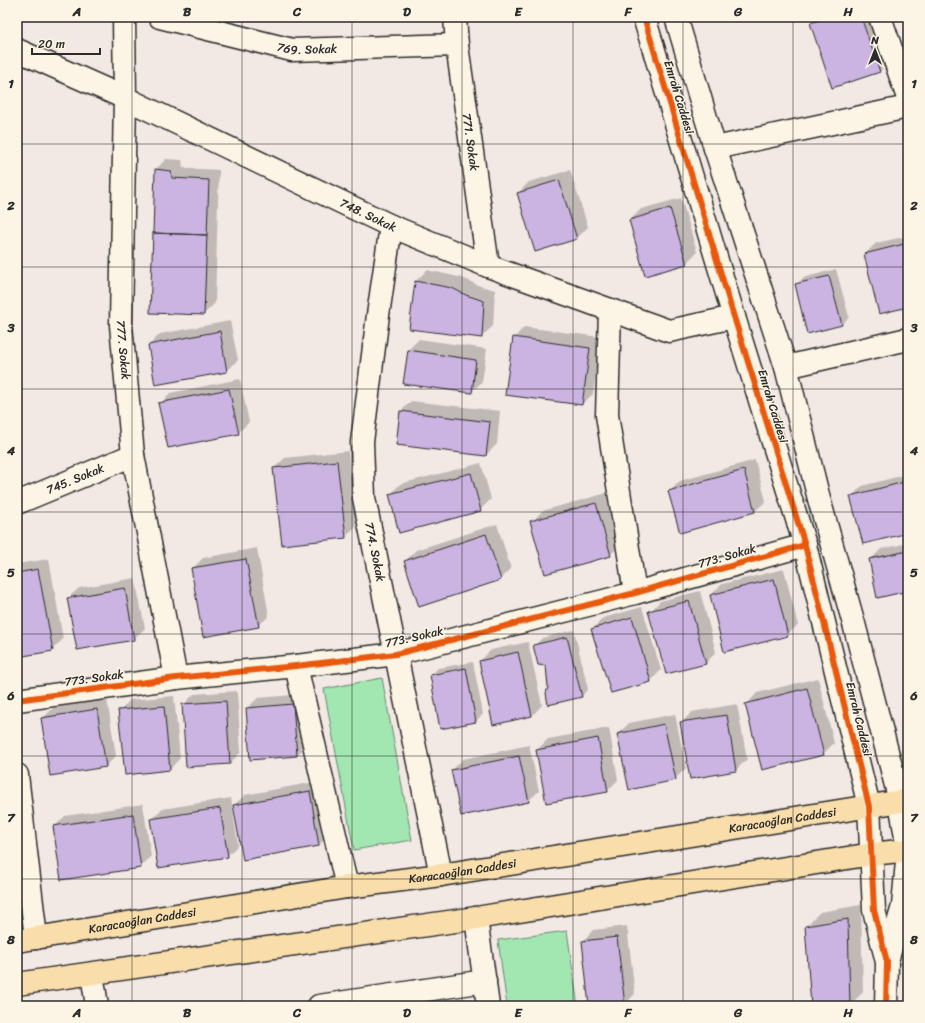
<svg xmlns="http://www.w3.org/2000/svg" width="925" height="1023" viewBox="0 0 925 1023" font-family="Sriracha,sans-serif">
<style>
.green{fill:#a2e7b2;stroke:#66896e}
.shadow{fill:#0003}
.building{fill:#cbb3e2;stroke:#2b2b2b}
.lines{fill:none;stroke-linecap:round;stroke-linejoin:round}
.minor-casing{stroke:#2b2b2b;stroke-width:25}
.major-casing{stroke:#2b2b2b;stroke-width:25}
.minor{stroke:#fcf5e5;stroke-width:22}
.major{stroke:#f9deab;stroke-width:22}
.cycleway-casing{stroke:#fcf5e5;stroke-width:8}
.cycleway{stroke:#e8590c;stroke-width:6}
.grid{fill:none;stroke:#2b2b2b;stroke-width:1;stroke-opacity:0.55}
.labels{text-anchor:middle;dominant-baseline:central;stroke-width:3;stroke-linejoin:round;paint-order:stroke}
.street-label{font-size:12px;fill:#2b2b2b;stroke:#fcf5e5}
.neatline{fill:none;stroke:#2b2b2b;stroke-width:1.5}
.grid-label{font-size:13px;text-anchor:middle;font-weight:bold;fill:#2b2b2b}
</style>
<rect width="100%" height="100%" fill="#f2e8e4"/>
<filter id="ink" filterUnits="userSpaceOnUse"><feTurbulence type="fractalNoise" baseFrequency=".025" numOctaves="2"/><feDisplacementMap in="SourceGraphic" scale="8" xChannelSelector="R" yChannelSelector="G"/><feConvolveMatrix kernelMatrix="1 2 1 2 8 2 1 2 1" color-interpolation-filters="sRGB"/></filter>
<g filter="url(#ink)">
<path class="green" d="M 382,678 L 412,840 L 354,850 L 324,689 Z
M 567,931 L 578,1006 L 507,1006 L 498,940 Z"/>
<path class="shadow" d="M 818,17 L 875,17 L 890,61 L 879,72 L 811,24 Z
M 166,159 L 182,160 L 183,168 L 219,170 L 215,303 L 204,314 L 151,312 L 156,169 Z
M 570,170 L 588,227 L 577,238 L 536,250 L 518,193 L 529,182 Z
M 681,198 L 697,252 L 686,263 L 630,220 L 641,209 Z
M 908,236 L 908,306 L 865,254 L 876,243 Z
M 836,269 L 849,317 L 842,324 L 796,285 L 803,278 Z
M 427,270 L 463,278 L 477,285 L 495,290 L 493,326 L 482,336 L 410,328 L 416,281 Z
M 230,321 L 238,360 L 227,371 L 156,384 L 149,345 L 160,334 Z
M 524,327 L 600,337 L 593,394 L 582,404 L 514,338 Z
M 419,339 L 487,349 L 482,382 L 471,392 L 408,350 Z
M 240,379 L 249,422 L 238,433 L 160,404 L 170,393 Z
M 411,401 L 500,411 L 497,444 L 486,455 L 401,411 Z
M 348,451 L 356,526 L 345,537 L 274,468 L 285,458 Z
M 755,460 L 766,501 L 755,511 L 680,532 L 669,492 L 680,481 Z
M 481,463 L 491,499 L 480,510 L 390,495 L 400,484 Z
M 908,474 L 908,532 L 851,497 L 862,486 Z
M 607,493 L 621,544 L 610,555 L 532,522 L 542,511 Z
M 497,524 L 511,569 L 500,579 L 405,561 L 416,550 Z
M 908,543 L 908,590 L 870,560 L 881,549 Z
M 257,548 L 269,616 L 258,626 L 192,569 L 203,558 Z
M 49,559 L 63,639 L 52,650 L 17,656 L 17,564 Z
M 784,569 L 798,625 L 787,635 L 711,595 L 722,584 Z
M 135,578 L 145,628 L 134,639 L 68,598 L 79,588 Z
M 700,591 L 716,652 L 706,663 L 650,612 L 660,601 Z
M 642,607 L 661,670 L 651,681 L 612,692 L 593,629 L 603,618 Z
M 574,630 L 588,689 L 581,697 L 549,687 L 547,666 L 535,645 L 542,638 Z
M 528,642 L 542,705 L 532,716 L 480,661 L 491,650 Z
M 473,662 L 483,714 L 476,721 L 441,728 L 431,675 L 438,668 Z
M 818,678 L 834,743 L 823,754 L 747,704 L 757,693 Z
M 237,691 L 241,752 L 230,763 L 187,766 L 183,705 L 194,694 Z
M 304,694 L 307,745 L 297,755 L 247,708 L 258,698 Z
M 174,696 L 180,758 L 170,769 L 120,711 L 130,700 Z
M 107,699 L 116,756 L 106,766 L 42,719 L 53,708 Z
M 737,704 L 747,759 L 736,770 L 682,722 L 692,712 Z
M 675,714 L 686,768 L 675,779 L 618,734 L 629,723 Z
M 609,728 L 618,780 L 607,791 L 537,750 L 548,739 Z
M 529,745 L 539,791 L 528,801 L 452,770 L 463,759 Z
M 320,781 L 330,834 L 319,845 L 244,858 L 234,805 L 245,795 Z
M 231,798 L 238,845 L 227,856 L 151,819 L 162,809 Z
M 143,804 L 151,856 L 141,867 L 54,827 L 65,816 Z
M 861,905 L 863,992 L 849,1006 L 812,1006 L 806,926 L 820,912 Z
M 627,926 L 635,994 L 624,1005 L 590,1006 L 583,941 L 593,930 Z"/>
<path class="building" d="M 830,17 L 861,17 L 880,72 L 832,88 L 810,23 Z
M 155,169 L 171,171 L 172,178 L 209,180 L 207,235 L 153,233 Z
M 559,180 L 577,239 L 535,252 L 517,193 Z
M 670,208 L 687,264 L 645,276 L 629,220 Z
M 153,233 L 207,235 L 204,315 L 150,313 Z
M 908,243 L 908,307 L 879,314 L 864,254 Z
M 829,276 L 842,325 L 807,334 L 795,284 Z
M 415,281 L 452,288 L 466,295 L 484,301 L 482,338 L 409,329 Z
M 220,331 L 227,372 L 155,385 L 148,345 Z
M 513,337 L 590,348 L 582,405 L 505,395 Z
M 408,350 L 476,360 L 472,393 L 403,384 Z
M 229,389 L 239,434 L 168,448 L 158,403 Z
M 400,411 L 490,422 L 486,456 L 396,445 Z
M 337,461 L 346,538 L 282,545 L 273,468 Z
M 744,470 L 755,512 L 680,533 L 668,491 Z
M 471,473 L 481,511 L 399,533 L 389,494 Z
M 908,481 L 908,533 L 863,544 L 850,496 Z
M 596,503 L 611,556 L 545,574 L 530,521 Z
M 486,534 L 501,580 L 419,607 L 404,561 Z
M 908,551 L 908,591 L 877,598 L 869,559 Z
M 246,559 L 259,627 L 203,637 L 191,568 Z
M 38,569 L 53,651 L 17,657 L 17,573 Z
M 774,579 L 788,636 L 724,652 L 710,595 Z
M 125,588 L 134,640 L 77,650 L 67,598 Z
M 689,601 L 706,664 L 666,674 L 648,611 Z
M 632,617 L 651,682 L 611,693 L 591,629 Z
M 567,637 L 582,697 L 548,705 L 546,693 L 548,687 L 546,666 L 538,665 L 533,645 Z
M 518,652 L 532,716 L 493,725 L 479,661 Z
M 466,668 L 476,722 L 440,729 L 430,675 Z
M 807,688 L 824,755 L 762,770 L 745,704 Z
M 226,701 L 230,764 L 186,767 L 182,704 Z
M 293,704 L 297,756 L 250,760 L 246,708 Z
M 164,706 L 170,770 L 125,775 L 118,710 Z
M 97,709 L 106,767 L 50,776 L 41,718 Z
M 727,715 L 736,771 L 690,779 L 680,722 Z
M 664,724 L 676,780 L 629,790 L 617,734 Z
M 598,738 L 608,792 L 546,803 L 536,750 Z
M 519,756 L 529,802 L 461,816 L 451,770 Z
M 310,791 L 319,846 L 243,860 L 233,805 Z
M 220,808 L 228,857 L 158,868 L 150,819 Z
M 133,814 L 141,868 L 61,880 L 53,826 Z
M 848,919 L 850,1006 L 811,1006 L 805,926 Z
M 617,937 L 625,1006 L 589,1006 L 582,941 Z"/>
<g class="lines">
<defs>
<g id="minor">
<path id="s1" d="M 124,17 L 125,98 L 121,325 L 133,455 L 176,678"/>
<path id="s2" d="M 160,17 L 292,50 L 457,45"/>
<path id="s3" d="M 455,17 L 457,45 L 488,266"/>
<path d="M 644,17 L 734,317 L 805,545 L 869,806 L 874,910 L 887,962 L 886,1006"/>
<path d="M 676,17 L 715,148 L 786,367 L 819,499 L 854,624 L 900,801 L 908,850 L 903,906 L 887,961"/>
<path d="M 880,17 L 908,98"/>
<path id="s4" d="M 17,50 L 125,98 L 391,226 L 488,266 L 669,331 L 734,317"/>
<path d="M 715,148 L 908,107"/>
<path id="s5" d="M 391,226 L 378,315 L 362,442 L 364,498 L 441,875"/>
<path d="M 610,310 L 607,415 L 635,593"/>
<path d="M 786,367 L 908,339"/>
<path id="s6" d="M 17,503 L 133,455"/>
<path d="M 296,666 L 347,887"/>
<path d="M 17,700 L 176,678 L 296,666 L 396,654 L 635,593 L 805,545"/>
<path d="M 17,775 L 36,938"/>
<path d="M 476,918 L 488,1006"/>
<path d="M 92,974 L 97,1006"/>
<path d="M 319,1006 L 485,981"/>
</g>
<g id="major">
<path id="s7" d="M 17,941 L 347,887 L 441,875 L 908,800"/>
<path d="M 17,984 L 476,918 L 872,854 L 908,850"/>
</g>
</defs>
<use href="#minor" class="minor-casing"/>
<use href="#major" class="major-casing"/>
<use href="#minor" class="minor"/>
<use href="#major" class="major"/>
<defs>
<path id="cycleway" d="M 644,17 L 734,317 L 805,545 L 869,806 L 874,910 L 887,962 L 886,1006
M 17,700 L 176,678 L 296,666 L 396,654 L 635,593 L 805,545"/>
</defs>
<use href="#cycleway" class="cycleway-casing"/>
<use href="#cycleway" class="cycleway"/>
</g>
</g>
<path class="grid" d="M 132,17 L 132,1006M 242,17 L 242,1006M 352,17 L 352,1006M 462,17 L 462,1006M 573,17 L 573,1006M 683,17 L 683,1006M 793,17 L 793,1006M 17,144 L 908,144M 17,267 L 908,267M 17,389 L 908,389M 17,512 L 908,512M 17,634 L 908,634M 17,756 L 908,756M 17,879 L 908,879"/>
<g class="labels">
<g class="street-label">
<text stroke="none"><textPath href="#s2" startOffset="151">769. Sokak</textPath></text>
<text transform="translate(679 97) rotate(73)">Emrah Caddesi</text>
<text stroke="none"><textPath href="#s3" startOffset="126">771. Sokak</textPath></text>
<text stroke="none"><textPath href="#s4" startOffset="388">748. Sokak</textPath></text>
<text stroke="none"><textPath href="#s1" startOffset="333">777. Sokak</textPath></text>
<text transform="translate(773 406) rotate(73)">Emrah Caddesi</text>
<text stroke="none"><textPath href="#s6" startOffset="63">745. Sokak</textPath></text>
<text stroke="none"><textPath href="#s5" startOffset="329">774. Sokak</textPath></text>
<text transform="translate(727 556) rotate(-16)">773. Sokak</text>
<text transform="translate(414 637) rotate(-13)">773. Sokak</text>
<text transform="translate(94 678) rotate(-8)">773. Sokak</text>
<text transform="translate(859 719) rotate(76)">Emrah Caddesi</text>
<text stroke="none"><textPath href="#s7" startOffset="775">Karacaoğlan Caddesi</textPath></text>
<text stroke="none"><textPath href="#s7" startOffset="451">Karacaoğlan Caddesi</textPath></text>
<text stroke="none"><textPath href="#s7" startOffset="127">Karacaoğlan Caddesi</textPath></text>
</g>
</g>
<rect width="925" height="1023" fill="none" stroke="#fcf5e5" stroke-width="44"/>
<g transform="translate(875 50)" stroke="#fcf5e5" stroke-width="3" paint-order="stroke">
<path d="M0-3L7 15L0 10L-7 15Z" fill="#2b2b2b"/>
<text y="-6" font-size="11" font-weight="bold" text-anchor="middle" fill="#2b2b2b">N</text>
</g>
<path d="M32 48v6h68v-6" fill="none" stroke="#2b2b2b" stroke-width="2"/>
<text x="38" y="48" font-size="12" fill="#2b2b2b" stroke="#fcf5e5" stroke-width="3" paint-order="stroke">20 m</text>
<rect x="22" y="22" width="881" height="979" class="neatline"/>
<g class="grid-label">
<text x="77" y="16">A</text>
<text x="187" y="16">B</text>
<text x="297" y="16">C</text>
<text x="407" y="16">D</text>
<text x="518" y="16">E</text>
<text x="628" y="16">F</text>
<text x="738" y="16">G</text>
<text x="848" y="16">H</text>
<text x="11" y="88">1</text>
<text x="914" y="88">1</text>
<text x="11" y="210">2</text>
<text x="914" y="210">2</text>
<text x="11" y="332">3</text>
<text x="914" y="332">3</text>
<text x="11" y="455">4</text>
<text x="914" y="455">4</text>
<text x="11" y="577">5</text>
<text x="914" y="577">5</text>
<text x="11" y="700">6</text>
<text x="914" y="700">6</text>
<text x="11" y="822">7</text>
<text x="914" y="822">7</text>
<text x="11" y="944">8</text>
<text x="914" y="944">8</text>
<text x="77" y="1017">A</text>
<text x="187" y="1017">B</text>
<text x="297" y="1017">C</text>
<text x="407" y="1017">D</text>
<text x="518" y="1017">E</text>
<text x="628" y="1017">F</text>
<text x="738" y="1017">G</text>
<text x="848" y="1017">H</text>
</g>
</svg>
